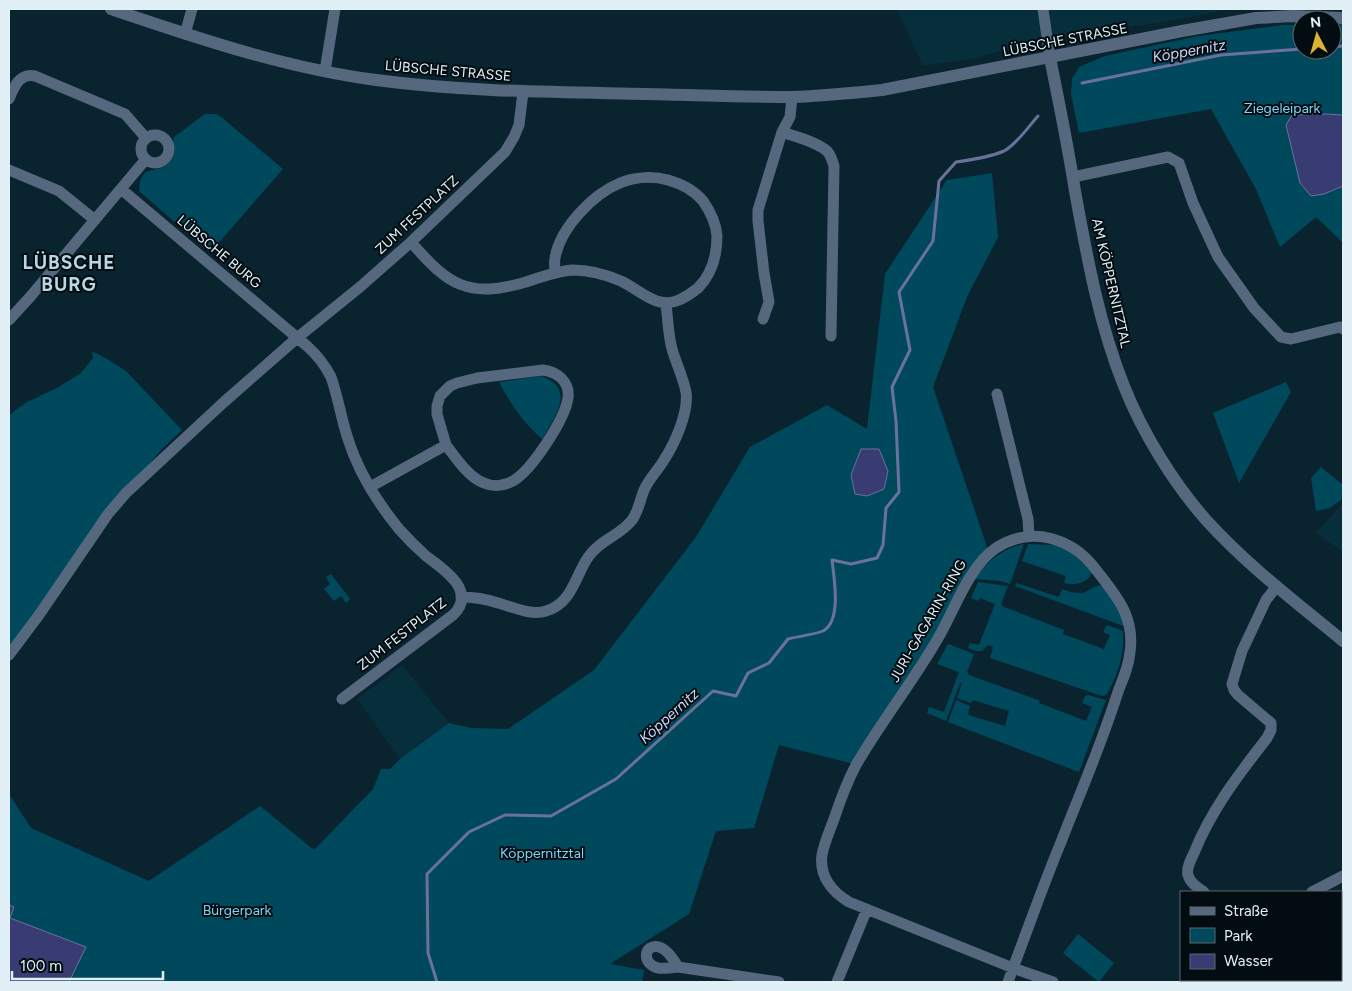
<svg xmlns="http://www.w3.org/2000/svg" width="1352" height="991" viewBox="0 0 1352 991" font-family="Figtree,sans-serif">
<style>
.built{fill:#072e3b}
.green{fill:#00485c}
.water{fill:#393c73;stroke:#6b729a}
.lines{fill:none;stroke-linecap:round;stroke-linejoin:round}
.stream{stroke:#6b729a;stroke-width:3}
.minor{stroke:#55687e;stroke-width:11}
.tertiary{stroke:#55687e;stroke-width:12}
.labels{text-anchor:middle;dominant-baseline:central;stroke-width:4;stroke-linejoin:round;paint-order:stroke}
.street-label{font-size:14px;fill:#e0f0f6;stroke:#030c10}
.park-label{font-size:14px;fill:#7cd5f7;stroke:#030c10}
.water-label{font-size:15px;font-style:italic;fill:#d0d5f9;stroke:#030c10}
.district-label{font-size:19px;font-weight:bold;letter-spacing:1px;fill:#b8d7e4;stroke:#030c10}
</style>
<rect width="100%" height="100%" fill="#09242e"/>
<path class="built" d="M 897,9 L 1232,9 L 1158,23 L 1046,38 L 976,58 L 923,66 Z
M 1341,505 L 1343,507 L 1343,552 L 1316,533 Z
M 402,665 L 449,723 L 400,759 L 357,699 Z"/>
<path class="green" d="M 1332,24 L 1343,24 L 1343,243 L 1316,217 L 1280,247 L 1256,189 L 1211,109 L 1079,133 L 1071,94 L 1072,79 L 1079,67 L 1105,56 L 1198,36 L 1283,25 L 1302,25 L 1302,50 L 1332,50 Z
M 205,114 L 216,114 L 221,117 L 283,169 L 210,253 L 139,191 C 140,161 158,176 170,162 C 179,152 171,145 174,137 Z
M 992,173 L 998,237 L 967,297 L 933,387 L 989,553 L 854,764 L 779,745 L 754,828 L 716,831 L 689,914 L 610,964 L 644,970 L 642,982 L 9,982 L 9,794 L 31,828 L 149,881 L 260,806 L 314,850 L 373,789 L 381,769 L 390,769 L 400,759 L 449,723 L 471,728 L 508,729 L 594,670 L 696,537 L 750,447 L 827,405 L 867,429 L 885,274 L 947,180 Z
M 92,351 L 109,360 L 126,371 L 182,430 L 161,450 L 126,493 L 9,655 L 9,415 L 27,402 L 55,389 L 80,374 L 93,358 Z
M 541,376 C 577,388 555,417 542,439 C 523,422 510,403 499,382 Z
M 1286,382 L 1291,392 L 1239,483 L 1213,413 Z
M 1321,467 L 1343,485 L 1341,500 L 1330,508 L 1316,511 L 1311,478 Z
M 1024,544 L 1010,584 L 1000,581 L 974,579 C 987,562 1002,548 1024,544 Z
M 1028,544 L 1053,545 L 1067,549 L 1092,571 C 1090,583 1075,586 1064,583 L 1066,576 L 1022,561 Z
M 331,574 L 350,599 L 346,603 L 341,596 L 334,601 L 324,589 L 330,584 L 326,577 Z
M 978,582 L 1008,586 L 1001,605 L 1004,607 L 1064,630 L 1063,634 L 1104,649 L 1110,635 L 1103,632 L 1107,625 L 1123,631 C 1125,654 1118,674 1107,694 L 1104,696 L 1099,695 L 990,658 L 993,647 L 988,645 L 982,651 L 976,651 L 968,648 L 970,643 L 979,645 L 995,604 L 980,598 L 979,601 L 971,598 Z
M 1016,583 L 1059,597 L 1062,589 C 1068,591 1076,594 1082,593 C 1092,591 1097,580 1108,589 L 1126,627 L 1015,586 Z
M 948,644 L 974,654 L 967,672 L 969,675 L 1038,700 L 1040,701 L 1039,703 L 1086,721 L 1092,707 L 1082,703 L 1085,696 L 1088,695 L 1106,700 L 1079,772 L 948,722 L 956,700 L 970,706 L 968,715 L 1005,726 L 1009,711 L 973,700 L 971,703 L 957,698 L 962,683 L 960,683 L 946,721 L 927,713 L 929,707 L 944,712 L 959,672 L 937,664 Z
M 1078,934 L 1114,963 L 1099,982 L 1063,953 Z"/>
<path class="water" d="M 1326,114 L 1343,115 L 1343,186 L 1324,194 L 1311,196 L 1300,183 L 1286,125 L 1292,115 Z
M 861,449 L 879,449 L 888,471 L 884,489 L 867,496 L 855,494 L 851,475 Z
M 9,905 L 14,907 L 10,918 L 86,947 L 69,982 L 9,982 Z"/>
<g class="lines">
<path class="stream" d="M 1332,47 L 1343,46
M 1082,83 L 1221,55 L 1302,49
M 437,982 L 428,953 L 427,874 L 469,832 L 505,815 L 551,816 L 616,779 L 713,691 L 736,696 L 748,673 L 769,663 L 788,639 C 795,637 817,634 823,631 C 842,621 834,578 832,560 L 851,564 L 877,558 L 883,545 L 886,508 L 899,492 L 896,421 L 892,387 L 910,350 L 899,292 L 933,241 L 939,181 L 956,162 C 971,160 990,157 1004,151 C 1016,145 1029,126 1038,116"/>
<path class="minor" d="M 1043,9 L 1050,58
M 185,34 L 192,9
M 325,71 L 335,9
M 9,99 C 14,87 19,73 35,76 L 125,114 L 146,138
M 782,132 C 796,137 815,141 827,151 C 831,155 832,160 834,166 L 831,336
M141 149a14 14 0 1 1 28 0a14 14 0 1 1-28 0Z
M 9,170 L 59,191 L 95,220
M 1073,177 L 1168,157 L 1179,163 L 1193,203 L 1218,257 L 1254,308 L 1281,337 L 1291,339 L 1340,327 L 1343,329
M 121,189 L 307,346 C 317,355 325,365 331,377 C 338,397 341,417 347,436 C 357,469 377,502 399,529 C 407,538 417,548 426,556 C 443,569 478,591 453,615 L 342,699
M 411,242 C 448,285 468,299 526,282 C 541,277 557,271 573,270 C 589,270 607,275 621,281 C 640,290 657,310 679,300 C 686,297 692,293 698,288 C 712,274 717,255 717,236 C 716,223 710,211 703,201 C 694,190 682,184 668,180 C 653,176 635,177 620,183 C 593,194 560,228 555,258 C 554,263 555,268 555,273
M 763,319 L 769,302 L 764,273 L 758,221 L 758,210 L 782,132 L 790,117 L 792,97
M 9,320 L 30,297 L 146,159
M 997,394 L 1028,519 L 1029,536
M 370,487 L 446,445 C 455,457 469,478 484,483 C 493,487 504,486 513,481 C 532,470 565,419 568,398 C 570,382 558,372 543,370 L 477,378 L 457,383 L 450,386 L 440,396 L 437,406 L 437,414 L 446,445
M 461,597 C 474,597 486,599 498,603 C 513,607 531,616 546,611 C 573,603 575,575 589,556 C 600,540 621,535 632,520 C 639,511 640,498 645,488 C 650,478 658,470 664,460 C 675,443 689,412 686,392 C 683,377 676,363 672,349 C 668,334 668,319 666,304
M 9,655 L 39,615 L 108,514 L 126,493 L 224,402 L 297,338 L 360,287 L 411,242 L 505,152 L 514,137 L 519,125 L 523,92
M 1204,892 C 1198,888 1190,883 1188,875 C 1186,869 1191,859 1194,853 C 1211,810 1239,774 1267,738 L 1271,730 L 1271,723 L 1238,695 L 1234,690 L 1232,684 L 1242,651 L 1266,600 L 1277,586
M 1312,892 L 1343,876
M 678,967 C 674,960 667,949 659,947 C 644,943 641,964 658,968 C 664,969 671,968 678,967 L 779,982
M 837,982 L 867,909
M 1008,982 L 1013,968 C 1029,926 1044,883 1061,842 C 1075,806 1090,771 1103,735 C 1109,719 1114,704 1119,689 C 1124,677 1129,665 1130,652 C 1135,617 1117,597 1097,571 C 1073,538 1032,525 996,548 C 968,567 954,612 937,640 C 912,683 881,722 856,765 C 847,782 840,801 834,819 C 830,830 824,843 822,855 C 819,876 832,892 849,902 L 1013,968 L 1053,982"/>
<path class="tertiary" d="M 111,9 C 197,38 285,68 376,80 C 466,92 556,92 647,94 C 695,95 744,97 792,97 C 822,96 852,93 882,90 L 1182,31 L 1256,18 L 1293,16 L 1343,18
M 1050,58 C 1059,102 1068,147 1075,191 C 1087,257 1099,324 1124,386 C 1142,432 1174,484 1207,521 C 1248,566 1297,603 1343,641
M 1341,911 L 1343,910
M 1210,982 L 1214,980"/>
</g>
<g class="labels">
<g class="street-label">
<text transform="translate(1065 40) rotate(-11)">LÜBSCHE STRASSE</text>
<text transform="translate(448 71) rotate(5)">LÜBSCHE STRASSE</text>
<text transform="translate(417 215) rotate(-43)">ZUM FESTPLATZ</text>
<text transform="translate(219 252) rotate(40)">LÜBSCHE BURG</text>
<text transform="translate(1111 283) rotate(77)">AM KÖPPERNITZTAL</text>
<text transform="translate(928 621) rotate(-60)">JURI-GAGARIN-RING</text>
<text transform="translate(402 634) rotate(-38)">ZUM FESTPLATZ</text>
</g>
<g class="park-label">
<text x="1282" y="108">Ziegeleipark</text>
<text x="542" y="853">Köppernitztal</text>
<text x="237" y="910">Bürgerpark</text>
</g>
<g class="water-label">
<text transform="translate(1189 51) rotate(-10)">Köppernitz</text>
<text transform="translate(669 716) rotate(-42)">Köppernitz</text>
</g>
<g class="district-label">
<text x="69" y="262">LÜBSCHE<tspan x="69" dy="22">BURG</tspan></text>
</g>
</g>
<rect width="1352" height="991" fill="none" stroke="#e0f0f6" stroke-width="20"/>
<rect x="1180" y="891" width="162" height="90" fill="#030c10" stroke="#5b676c"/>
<rect x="1190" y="907" width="25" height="8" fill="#55687e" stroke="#5b676c"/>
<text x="1224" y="916" font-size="15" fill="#e0f0f6">Straße</text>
<rect x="1190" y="928" width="25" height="15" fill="#00485c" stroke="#5b676c"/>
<text x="1224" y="941" font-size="15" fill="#e0f0f6">Park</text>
<rect x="1190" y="954" width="25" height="15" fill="#393c73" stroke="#5b676c"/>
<text x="1224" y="966" font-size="15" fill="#e0f0f6">Wasser</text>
<g transform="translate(1317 35) rotate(354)"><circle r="24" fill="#030c10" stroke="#5b676c"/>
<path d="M0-4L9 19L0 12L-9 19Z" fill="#dcb233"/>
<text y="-8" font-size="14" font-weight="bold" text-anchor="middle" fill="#e0f0f6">N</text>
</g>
<path d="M12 971v8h151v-8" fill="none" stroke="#e0f0f6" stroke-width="2.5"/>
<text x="20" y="971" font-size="15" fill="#e0f0f6" stroke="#030c10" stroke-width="4" paint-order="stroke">100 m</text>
</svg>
